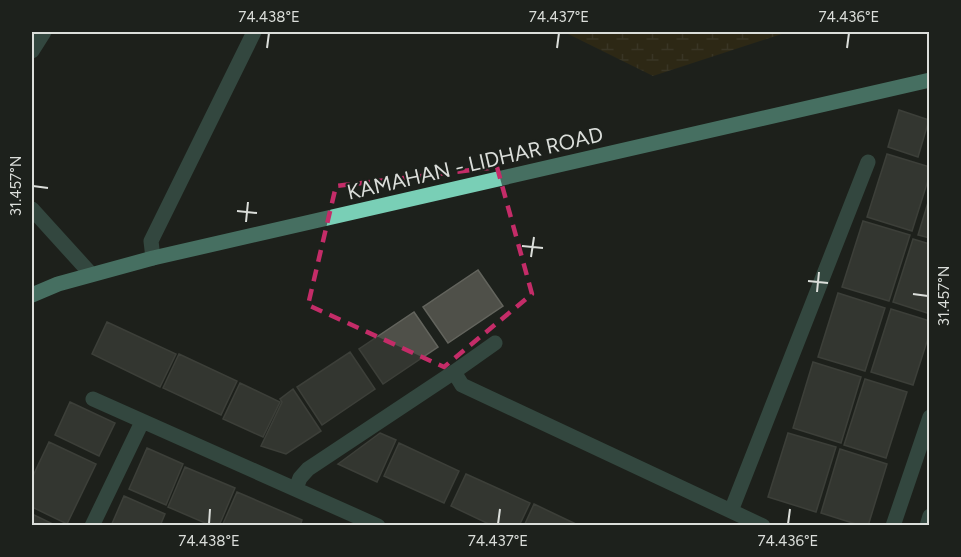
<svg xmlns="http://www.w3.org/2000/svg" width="961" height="557" viewBox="0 0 961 557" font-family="Figtree,sans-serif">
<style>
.wetland{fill:url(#wetland-marsh)}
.building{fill:#4f5049;stroke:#63645d;stroke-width:1.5}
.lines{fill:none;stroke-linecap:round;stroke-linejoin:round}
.minor{stroke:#4f766a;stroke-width:15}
.major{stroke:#79cfb6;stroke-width:15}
.marked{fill:none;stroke:#c42c68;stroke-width:4.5;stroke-dasharray:12 8;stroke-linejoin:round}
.ticks{fill:none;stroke:#dbdeda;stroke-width:2}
.labels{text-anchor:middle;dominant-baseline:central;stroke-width:4.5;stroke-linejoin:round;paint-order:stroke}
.street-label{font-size:21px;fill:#dbdeda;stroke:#1d211c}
.neatline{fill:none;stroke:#dbdeda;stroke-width:2}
.ticks-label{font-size:15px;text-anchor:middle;fill:#dbdeda}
</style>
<defs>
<pattern id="wetland-marsh" width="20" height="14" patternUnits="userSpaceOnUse" patternTransform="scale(1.5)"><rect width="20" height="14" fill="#40310f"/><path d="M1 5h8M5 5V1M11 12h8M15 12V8" fill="none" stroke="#5b4e31"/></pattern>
</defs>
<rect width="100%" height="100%" fill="#1d211c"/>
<path class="wetland" d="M 564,32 L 788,32 L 653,76 Z"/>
<path class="building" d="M 899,110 L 929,120 L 918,157 L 888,147 Z
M 887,154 L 930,167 L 930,174 L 912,231 L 867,217 Z
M 930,196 L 930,238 L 918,235 Z
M 863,221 L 910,235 L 889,301 L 842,287 Z
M 913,239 L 930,244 L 930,314 L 893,302 Z
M 478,270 L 503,306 L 448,343 L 423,307 Z
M 838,293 L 885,308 L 865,371 L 818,357 Z
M 891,309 L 930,321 L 930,332 L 913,385 L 871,372 Z
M 414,312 L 438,347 L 383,384 L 359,349 Z
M 107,322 L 176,354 L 160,387 L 92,354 Z
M 350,352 L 375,389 L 322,425 L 297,387 Z
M 179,354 L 237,381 L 221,415 L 163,388 Z
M 813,362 L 861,377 L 841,443 L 793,428 Z
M 865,379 L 907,392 L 886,458 L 844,445 Z
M 240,383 L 280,402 L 263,437 L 223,419 Z
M 293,389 L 321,431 L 286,454 L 261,446 L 282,402 L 280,399 Z
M 70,402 L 115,423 L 99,456 L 55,435 Z
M 380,433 L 396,440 L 377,482 L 338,464 Z
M 788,433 L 836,447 L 816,512 L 768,497 Z
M 49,442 L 96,464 L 67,524 L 32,507 L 32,478 Z
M 399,443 L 459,471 L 444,503 L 384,476 Z
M 147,448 L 183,464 L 166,505 L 129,489 Z
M 840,449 L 887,464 L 868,526 L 862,526 L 821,513 Z
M 185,467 L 235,488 L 219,526 L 212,526 L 168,507 Z
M 466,474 L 530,503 L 519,526 L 493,526 L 451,506 Z
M 237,492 L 302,520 L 300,526 L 222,526 Z
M 124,496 L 165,514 L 160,526 L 111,526 Z
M 534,504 L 580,526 L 524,526 Z
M 32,514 L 53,524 L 52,526 L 32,526 Z"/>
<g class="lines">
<path class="minor" d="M 32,51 L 44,32
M 32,209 L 91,274
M 153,258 L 151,241 L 254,32
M 454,372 L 462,385 L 763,526
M 93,399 L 378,526
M 296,488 L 300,478 L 308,469 L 454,372 L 495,343
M 731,511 L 868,162
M 92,526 L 142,422
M 893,526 L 930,417
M 927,526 L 930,516"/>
<path class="major" d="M 32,295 L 58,284 L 153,258 L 930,80"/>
</g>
<path d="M0 0H961V557H0ZM 497,167 L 532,294 L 444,367 L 308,305 L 336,186 Z" fill="#1d211c" fill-opacity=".55" fill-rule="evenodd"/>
<path class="marked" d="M 497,167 L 532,294 L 444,367 L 308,305 L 336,186 Z"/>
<path class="ticks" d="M 267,48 L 269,33M 557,48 L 559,33M 847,48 L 849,33M 33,186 L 48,188M 237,211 L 257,213M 246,222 L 248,202M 522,246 L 543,248M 531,257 L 534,237M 808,281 L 828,283M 817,292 L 819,272M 913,294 L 928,296M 209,524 L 210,509M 498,524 L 500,509M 788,524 L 790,509"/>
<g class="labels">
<g class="street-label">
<text transform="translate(475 163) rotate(-13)">KAMAHAN - LIDHAR ROAD</text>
</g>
</g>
<rect width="961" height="557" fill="none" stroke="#1d211c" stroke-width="66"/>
<rect x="33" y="33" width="895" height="491" class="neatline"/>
<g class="ticks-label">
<text x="269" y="22">74.438°E</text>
<text x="559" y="22">74.437°E</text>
<text x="849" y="22">74.436°E</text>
<text transform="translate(16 186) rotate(-90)" y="5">31.457°N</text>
<text transform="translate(944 296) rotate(-90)" y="5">31.457°N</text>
<text x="209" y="546">74.438°E</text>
<text x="498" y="546">74.437°E</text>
<text x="788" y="546">74.436°E</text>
</g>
</svg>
